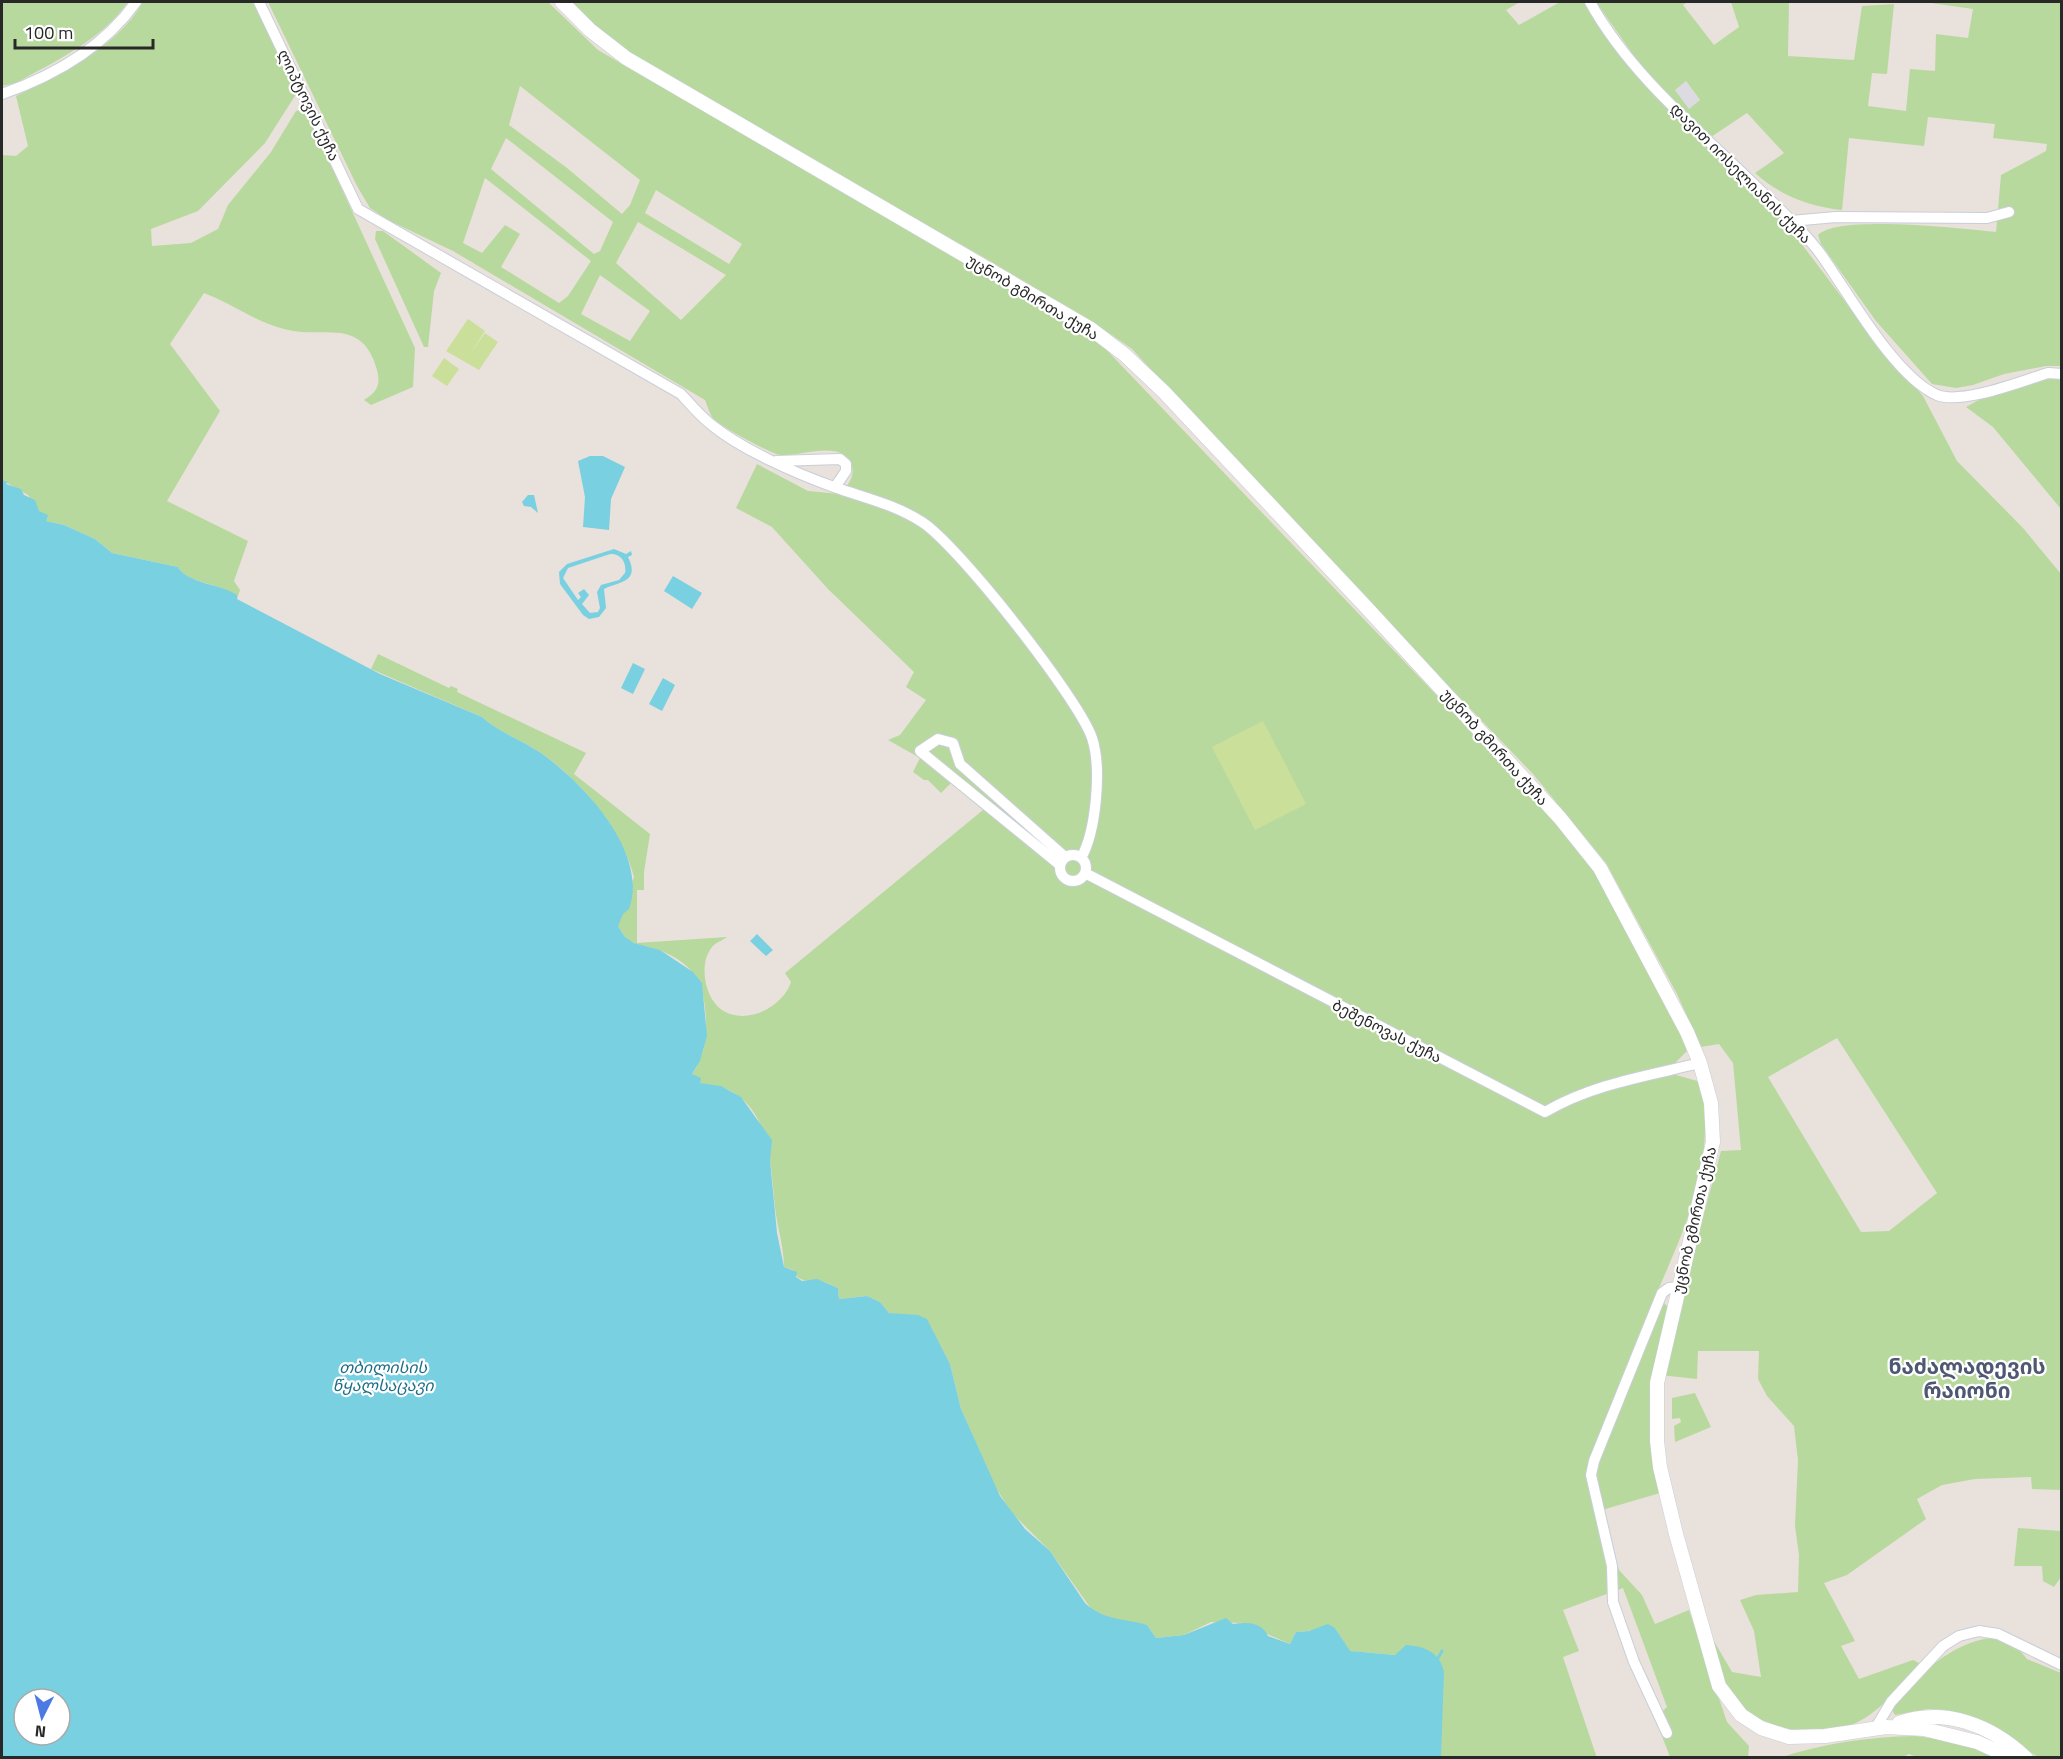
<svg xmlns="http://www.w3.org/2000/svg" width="2063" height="1759" viewBox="0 0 2063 1759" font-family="'Titillium Web','Noto Sans Georgian',sans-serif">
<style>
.industrial{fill:#dcdbe2}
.green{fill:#b8d99d;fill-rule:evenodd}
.pitch{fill:#cae09a}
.water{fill:#79d0e0;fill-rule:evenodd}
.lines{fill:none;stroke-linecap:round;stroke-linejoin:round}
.stream{stroke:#79d0e0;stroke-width:3}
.street-casing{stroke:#c9ced8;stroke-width:12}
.secondary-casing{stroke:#c9ced8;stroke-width:15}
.street{stroke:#fff;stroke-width:10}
.secondary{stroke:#fff;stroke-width:14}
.labels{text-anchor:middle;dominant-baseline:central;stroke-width:4.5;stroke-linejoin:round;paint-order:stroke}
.street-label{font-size:15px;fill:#282828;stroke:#fff}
.water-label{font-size:16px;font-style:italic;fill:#1c6e88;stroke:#fff}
.district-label{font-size:21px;font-weight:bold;fill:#4e5873;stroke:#fff}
</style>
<rect width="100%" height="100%" fill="#e9e1db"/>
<path class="industrial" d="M 1686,81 L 1700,101 L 1689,109 L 1675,90 Z"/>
<path class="green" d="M 2,2 L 128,2 C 100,41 57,60 16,83 L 2,86 Z
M 143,2 L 254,2 L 298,91 L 265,143 L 198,211 L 151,229 L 152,246 L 191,243 L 218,229 L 228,205 L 271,152 L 296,111 L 305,109 L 415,348 L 413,387 L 371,405 L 364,400 C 377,392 381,385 377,370 C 362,315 322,340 284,329 C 256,322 231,303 204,293 L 170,344 L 220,411 L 167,501 L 248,541 L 234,581 L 240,590 L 237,599 C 223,581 187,585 178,567 L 112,553 L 95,539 L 64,525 L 46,521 L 28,495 L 2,480 L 2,155 L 16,156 L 28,146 L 16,96 C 61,73 117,48 143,2 Z
M 268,2 L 548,2 L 598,50 L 1098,341 L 1532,795 L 1594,871 L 1689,1049 L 1674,1064 L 1676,1075 L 1701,1082 C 1718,1175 1678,1240 1644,1323 C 1626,1365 1610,1409 1594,1452 L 1659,1305 L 1664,1303 L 1668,1307 C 1660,1370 1643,1431 1660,1493 L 1602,1510 L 1619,1570 L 1642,1595 L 1655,1624 L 1689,1610 L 1727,1722 L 1749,1746 L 1748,1757 L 1670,1757 L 1655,1718 L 1667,1707 L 1623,1588 L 1563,1610 L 1579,1651 L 1563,1657 L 1597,1758 L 1427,1757 L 1395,1655 L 1349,1651 L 1335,1628 L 1296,1632 L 1290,1644 L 1242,1623 L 1211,1622 L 1184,1635 L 1156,1638 L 1147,1625 L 1120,1622 L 1092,1610 L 1050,1551 L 1011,1512 L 993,1483 L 961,1409 L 950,1364 L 927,1320 L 889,1313 L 880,1302 L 867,1296 L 839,1299 L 838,1288 C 833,1286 828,1283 824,1282 C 811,1279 799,1285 793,1270 L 784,1267 C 784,1247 777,1227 775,1207 C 770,1163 772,1107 722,1087 C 716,1085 707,1085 700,1083 L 692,1074 C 704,1057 706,1041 706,1022 C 705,984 696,965 659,950 C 649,946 634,946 625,937 C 624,935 619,927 615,923 L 634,877 C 623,832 582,782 545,756 C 525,741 501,734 482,717 L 371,669 L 378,654 L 449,688 L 451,686 L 458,689 L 457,692 L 586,753 L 574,774 L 650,834 L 644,872 L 644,890 L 637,890 L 637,943 L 727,937 C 723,940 715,943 712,947 C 698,964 705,999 722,1010 C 746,1026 783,1007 791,982 L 785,973 L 983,810 L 951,783 L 941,793 L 928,780 L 924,780 L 913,772 L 920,758 L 888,740 L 900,735 L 926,700 L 906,687 L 914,672 L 828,589 L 772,527 L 736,508 L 757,464 L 808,491 L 840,494 C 847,486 855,478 852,466 C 844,438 800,457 780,455 C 770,453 717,425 712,417 C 709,412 707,405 705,400 L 453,251 L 388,220 L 370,208 L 357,186 ZM 520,86 L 640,180 L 630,205 L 622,214 L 567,168 L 509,125 ZM 506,138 L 613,222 L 600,251 L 594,254 L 491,169 ZM 485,178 L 591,261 L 568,296 L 559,303 L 501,267 L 520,234 L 505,225 L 482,253 L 463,243 ZM 656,190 L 742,244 L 729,264 L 645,213 ZM 638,222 L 726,275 L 681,320 L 616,263 ZM 600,275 L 650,311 L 630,341 L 581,314 Z
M 571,2 L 1520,2 L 1506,10 L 1519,25 L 1560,2 L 1584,2 L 1624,60 L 1779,214 L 1881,349 L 1923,396 L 1957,461 L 2023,528 L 2061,574 L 2061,1490 L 2032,1489 L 2031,1477 L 1975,1479 L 1942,1485 L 1917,1499 L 1926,1519 L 1847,1575 L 1824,1583 L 1855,1641 L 1841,1646 L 1859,1679 L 1913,1660 L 1919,1663 C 1904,1685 1880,1711 1856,1723 C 1823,1739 1773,1732 1744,1709 C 1723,1691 1716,1656 1708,1631 L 1732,1672 L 1761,1677 L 1754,1631 L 1740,1600 L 1756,1595 L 1798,1592 L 1799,1555 L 1795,1526 L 1798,1460 L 1794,1426 L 1767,1396 L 1758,1379 L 1759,1351 L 1698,1351 L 1697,1379 L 1660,1375 L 1721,1151 L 1741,1150 L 1733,1063 L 1719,1044 L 1701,1047 L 1677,994 L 1606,863 L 1533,774 L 1311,543 L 1132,349 L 1093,322 L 983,257 L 650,67 L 602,33 ZM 1837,1038 L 1937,1193 L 1889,1231 L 1861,1232 L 1768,1077 Z
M 1596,2 L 1687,2 L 1683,5 L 1714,45 L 1739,27 L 1731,2 L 1789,2 L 1788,56 L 1854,60 L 1862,6 L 1894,4 L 1887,74 L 1872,73 L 1868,106 L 1906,111 L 1910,69 L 1935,71 L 1936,34 L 1968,38 L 1973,9 L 1924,2 L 2061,2 L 2061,366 L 2046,366 L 2004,374 L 1973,385 L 1956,388 L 1932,384 L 1876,321 L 1821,244 L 1818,235 C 1838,214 1965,229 1996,232 L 2001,175 L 2046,151 L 2047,144 L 1993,138 L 1995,124 L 1928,117 L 1924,146 L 1849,138 L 1842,210 C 1808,206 1781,196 1755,173 L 1784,153 L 1747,113 L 1711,137 L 1644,70 ZM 1686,81 L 1700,100 L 1689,109 L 1675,90 Z
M 376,231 L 383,231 L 441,273 L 434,291 L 428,347 L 424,347 L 375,239 Z
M 2052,378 L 2061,379 L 2061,509 L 1993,427 L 1966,407 L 1986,396 Z
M 1695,1393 L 1711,1427 L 1675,1442 L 1674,1426 L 1681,1422 L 1680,1418 L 1672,1419 L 1672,1398 Z
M 2018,1528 L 2061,1531 L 2061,1577 L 2054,1587 L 2043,1581 L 2042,1566 L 2014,1566 Z
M 1992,1638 L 2016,1646 L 2027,1659 L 2061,1673 L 2061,1757 L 2038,1757 L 1980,1719 L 1947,1710 L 1928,1709 L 1895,1715 L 1892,1710 C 1909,1679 1956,1640 1992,1638 Z
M 1915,1736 L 1954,1741 L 1997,1757 L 1919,1758 L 1909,1754 L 1900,1758 L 1779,1758 C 1824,1743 1868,1737 1915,1736 Z"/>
<path class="pitch" d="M 468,319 L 485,331 L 470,354 L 485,333 L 498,342 L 479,370 L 446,351 Z
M 444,358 L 459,369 L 447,386 L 432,376 Z
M 1263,721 L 1306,804 L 1255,830 L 1212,747 Z"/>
<path class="water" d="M 590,456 L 603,456 L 625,467 L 611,499 L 609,530 L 583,527 L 585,497 L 578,461 Z
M 2,480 L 8,482 L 6,484 L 21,489 L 24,495 L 35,500 L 39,511 L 48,515 L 46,521 L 64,525 L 95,539 L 112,553 L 178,567 C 186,583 221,584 237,595 L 237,599 L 380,674 L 482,717 C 501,734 525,741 545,756 C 586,786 649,854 629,909 L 623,914 L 618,926 L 625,937 L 634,943 L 660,950 L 693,972 L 702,983 L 707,1036 L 700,1061 L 692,1074 L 701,1078 L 700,1083 L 721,1086 L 741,1097 L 772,1140 L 770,1160 L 777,1233 L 784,1267 L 797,1272 L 796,1277 L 802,1281 L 817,1279 L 838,1288 L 839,1299 L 867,1296 L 880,1302 L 889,1313 L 918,1315 L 927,1319 L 950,1364 L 961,1409 L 1000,1496 L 1025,1529 L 1050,1551 L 1085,1603 C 1104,1621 1125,1618 1147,1625 L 1156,1638 L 1184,1635 L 1226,1618 L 1233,1624 C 1247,1622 1262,1622 1268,1636 L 1290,1644 L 1296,1632 L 1309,1631 L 1328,1624 L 1335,1628 L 1350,1651 L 1395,1655 L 1406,1645 C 1424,1646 1440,1652 1444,1672 L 1441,1757 L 2,1757 ZM 24,1699 L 60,1699 L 60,1735 L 24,1735 Z
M 528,495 L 534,495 L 538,513 L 531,507 L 524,506 L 522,502 Z
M 614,549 L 626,554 L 631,551 L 632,555 L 628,557 C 641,583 617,582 604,589 L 606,608 L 599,617 L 589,619 L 583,615 L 560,584 L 559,572 L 567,564 ZM 610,554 C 621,553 627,563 625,573 L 619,580 L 601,585 L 597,592 L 600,608 L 598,612 L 590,613 L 582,604 L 589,595 L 584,589 L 578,593 L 581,597 L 578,600 L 563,578 L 568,568 Z
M 673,576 L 702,593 L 692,609 L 664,591 Z
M 633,663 L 645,669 L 633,694 L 621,688 Z
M 663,678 L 675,685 L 662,711 L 649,704 Z
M 757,934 L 773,950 L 766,956 L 750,941 Z"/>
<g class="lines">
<path class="stream" d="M 1437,1660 L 1442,1651"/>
<defs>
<path id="street" d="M 259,2 L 358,209 L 681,394 C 691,405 701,417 713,426 C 743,450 797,474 834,487 C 865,498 894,504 922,522 C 958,545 1079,699 1092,738 C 1102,768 1096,832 1081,858
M 1590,2 C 1631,76 1701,132 1760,190 C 1781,211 1805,232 1822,256 C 1849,294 1895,377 1937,395 C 1962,405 2022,381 2048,373 L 2062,374
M 2,94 C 53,76 104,47 136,2
M 1791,221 L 1836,217 L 1987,218 L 2009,212
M 776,461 L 840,459 L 846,464 L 846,471 L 835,487
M1060 868a13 13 0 1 1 26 0a13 13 0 1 1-26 0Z
M 1060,865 L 920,751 L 938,739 L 953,743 L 960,764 L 1065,857
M 1085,873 L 1545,1112 C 1593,1084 1647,1076 1700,1063
M 1875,1729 L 1891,1702 L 1943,1646 L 1959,1636 L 1979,1631 L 1998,1634 L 2062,1665
M 1667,1733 L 1634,1662 L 1613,1602 L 1612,1566 L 1591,1475 L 1594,1461 L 1662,1293 L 1669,1288 L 1679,1287"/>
<path id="secondary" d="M 562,2 L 590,30 L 626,58 L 1091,329 L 1125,355 L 1164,392 L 1366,607 L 1560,818 L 1600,868 L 1687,1032 L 1700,1063 L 1711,1103 L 1713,1142 L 1657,1383 L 1657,1441 L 1660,1467 L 1676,1534 L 1719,1686 L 1741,1715 L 1761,1728 L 1789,1737 L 1825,1736 L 1886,1727 L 1924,1729 L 1977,1742 L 2012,1758
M 1899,1723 C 1945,1707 1991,1725 2026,1758"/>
</defs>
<use href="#street" class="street-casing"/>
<use href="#secondary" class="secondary-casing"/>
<use href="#street" class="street"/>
<use href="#secondary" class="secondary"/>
</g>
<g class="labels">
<g class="street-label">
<text transform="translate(309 105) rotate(64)">ლიპტოვის ქუჩა</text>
<text transform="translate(1741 173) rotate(45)">დავით იოსელიანის ქუჩა</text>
<text transform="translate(1033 297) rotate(31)">უცნობ გმირთა ქუჩა</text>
<text transform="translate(1495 747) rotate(48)">უცნობ გმირთა ქუჩა</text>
<text transform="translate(1387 1031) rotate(27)">ბეშენოვას ქუჩა</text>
<text transform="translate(1694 1220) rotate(-77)">უცნობ გმირთა ქუჩა</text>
</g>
<g class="water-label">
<text x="383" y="1367">თბილისის<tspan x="383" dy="18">წყალსაცავი</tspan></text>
</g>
<g class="district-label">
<text x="1967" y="1366">ნაძალადევის<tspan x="1967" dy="24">რაიონი</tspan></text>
</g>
</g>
<rect width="2063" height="1759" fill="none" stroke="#282828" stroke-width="6"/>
<g transform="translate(42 1717) rotate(186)"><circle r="28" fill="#ffffff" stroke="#a9a9a9" stroke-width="1.5"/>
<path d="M0-4.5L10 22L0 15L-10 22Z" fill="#4c79e4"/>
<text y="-9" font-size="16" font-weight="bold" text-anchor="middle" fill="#282828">N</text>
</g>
<path d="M15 39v9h138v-9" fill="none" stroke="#282828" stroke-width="3"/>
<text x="24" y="39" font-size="18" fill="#282828" stroke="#ffffff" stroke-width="4.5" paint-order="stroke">100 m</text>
</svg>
